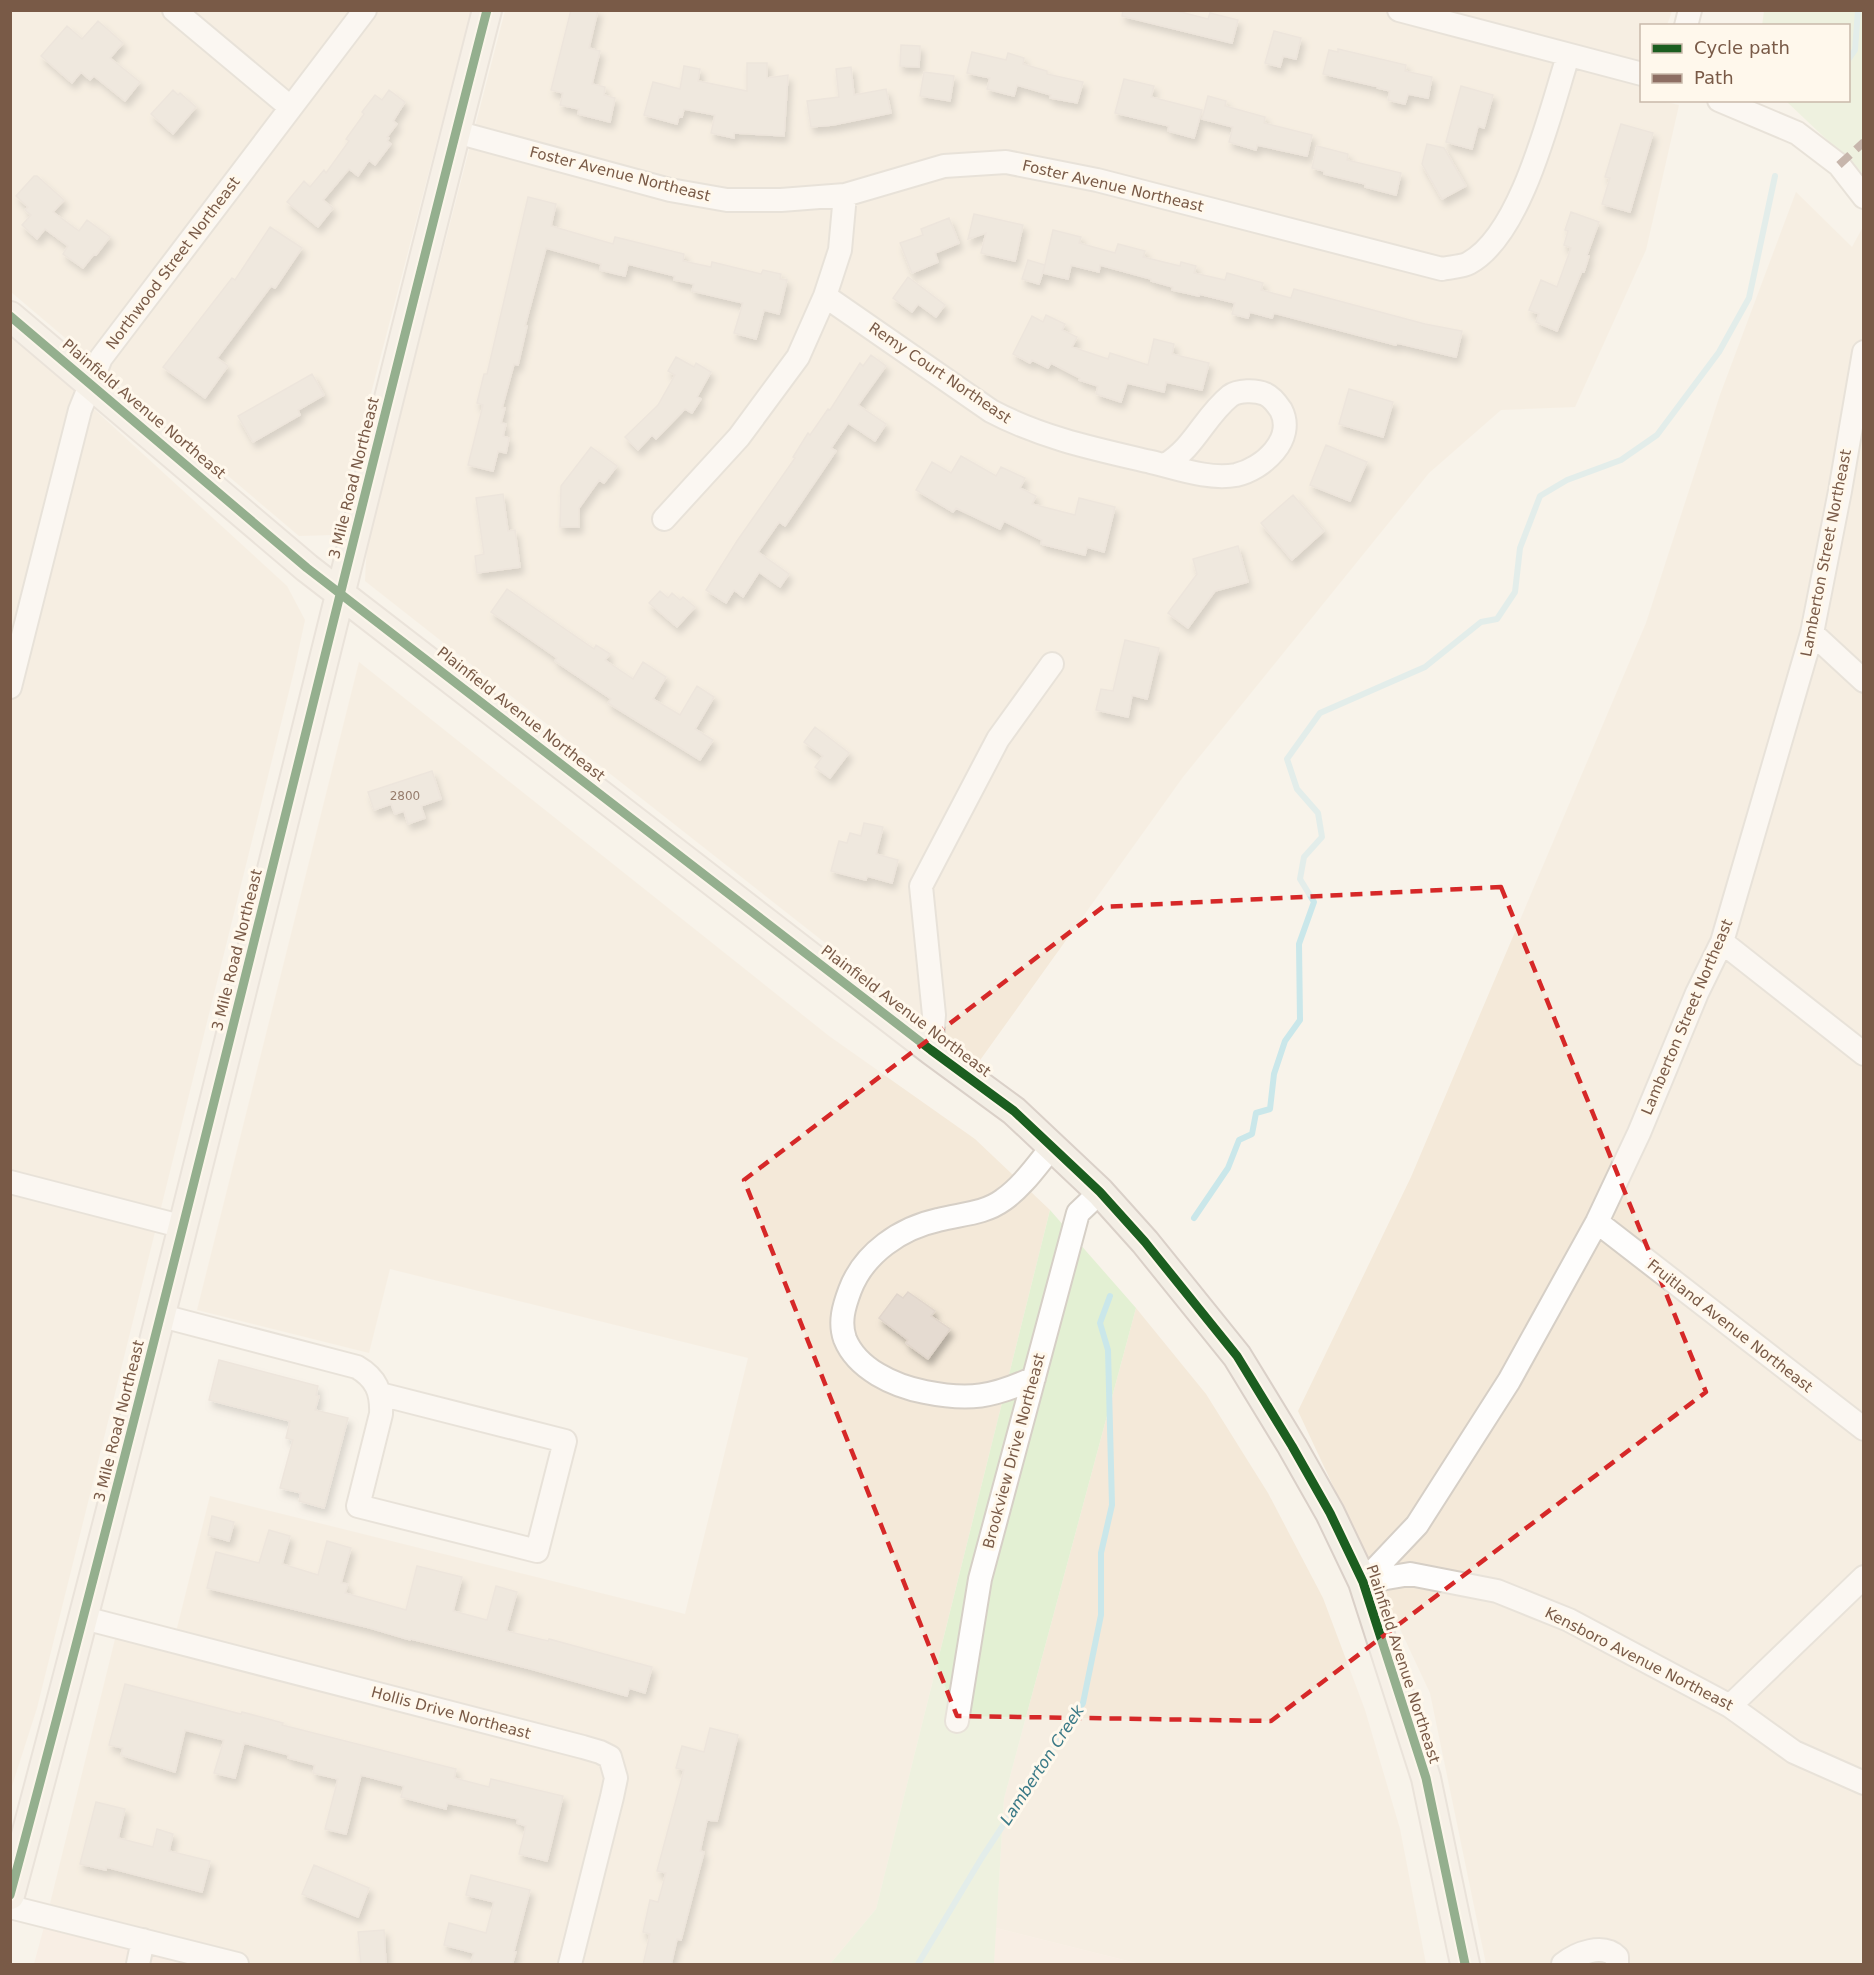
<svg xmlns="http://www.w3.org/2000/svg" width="1874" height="1975" viewBox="0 0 1874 1975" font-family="'DejaVu Sans',sans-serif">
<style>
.residential{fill:#f4e9d9}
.commercial{fill:#f9e8dd}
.green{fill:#e3f0d3}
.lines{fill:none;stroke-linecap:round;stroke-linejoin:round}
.stream{stroke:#cae7ea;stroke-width:6}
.building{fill:#e5dbd1;stroke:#e1d6cc;stroke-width:1.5;filter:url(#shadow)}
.minor-casing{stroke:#d6cfc6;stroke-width:26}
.major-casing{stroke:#dad0c8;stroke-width:32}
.minor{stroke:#fefdfc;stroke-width:22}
.major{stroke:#f3eee5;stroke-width:28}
.quiet{stroke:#8d6e63;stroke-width:8;stroke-dasharray:15 8;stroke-linecap:butt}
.cycleway-casing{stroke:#fff8ec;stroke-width:13}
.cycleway{stroke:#1b5e20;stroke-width:9}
.marked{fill:none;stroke:#d62828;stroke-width:4.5;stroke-dasharray:12 8;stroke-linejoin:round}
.labels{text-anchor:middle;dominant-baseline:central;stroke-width:6;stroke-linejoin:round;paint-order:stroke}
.number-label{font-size:12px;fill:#967c6c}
.street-label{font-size:15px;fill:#795a47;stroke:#fff8ec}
.water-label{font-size:16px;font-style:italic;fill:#3b7a87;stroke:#fff8ec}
</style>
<defs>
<filter id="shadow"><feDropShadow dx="3.5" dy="6" stdDeviation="3" flood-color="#0004"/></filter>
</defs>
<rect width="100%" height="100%" fill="#f8f3ea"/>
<path class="residential" d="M 11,11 L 471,11 L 336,527 L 331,535 L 299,536 L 11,292 Z
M 505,11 L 1672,11 L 1667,25 L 1642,26 L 1642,100 L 1661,101 L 1679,105 L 1646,250 L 1575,407 L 1501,410 L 1429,473 L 1183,777 L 978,1063 L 365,581 L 367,544 Z
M 1796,192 L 1852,247 L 1864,225 L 1863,1964 L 1486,1964 L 1430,1693 L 1298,1411 L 1411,1177 L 1646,623 L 1720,395 Z
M 11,333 L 287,586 L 305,620 L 294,671 L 37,1708 L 11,1789 Z
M 359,662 L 829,1036 L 975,1139 L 1050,1210 L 876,1909 L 830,1964 L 237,1964 L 47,1916 L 118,1627 L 174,1640 L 210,1496 L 685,1614 L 748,1358 L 390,1269 L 369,1353 L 197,1310 Z
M 1136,1308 L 1206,1394 L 1268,1493 L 1323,1598 L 1365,1710 L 1400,1829 L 1426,1964 L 1140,1964 L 996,1928 L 1004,1799 Z"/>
<path class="commercial" d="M 47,1916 L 237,1964 L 34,1964 Z
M 996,1928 L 1140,1964 L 994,1964 Z"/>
<path class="green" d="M 1764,11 L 1863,11 L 1863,174 L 1786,101 L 1848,100 L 1848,26 L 1762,26 Z
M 1050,1210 L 1136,1308 L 1004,1799 L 994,1964 L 830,1964 L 876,1909 Z"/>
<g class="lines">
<path class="stream" d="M 1848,60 L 1855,50 L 1858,10
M 1194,1218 L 1228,1168 L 1239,1140 L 1252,1134 L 1256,1113 L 1270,1109 L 1274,1074 L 1285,1041 L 1300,1020 L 1299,944 L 1314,902 L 1300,879 L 1304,857 L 1322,837 L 1318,813 L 1297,789 L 1287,759 L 1320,713 L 1425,667 L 1481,622 L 1497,619 L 1515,592 L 1520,548 L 1540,496 L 1567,480 L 1621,460 L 1657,435 L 1719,352 L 1749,298 L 1775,176
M 918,1964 L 981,1859 L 1083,1703 L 1101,1615 L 1101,1553 L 1112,1505 L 1108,1350 L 1100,1323 L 1110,1296"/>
</g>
<path class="building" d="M 571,10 L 598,10 L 589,48 L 600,51 L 592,84 L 605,87 L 604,95 L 615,98 L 610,122 L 578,114 L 579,109 L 560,105 L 563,93 L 551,90 Z
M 1123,10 L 1173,10 L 1208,19 L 1210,13 L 1238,20 L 1232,43 L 1122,16 Z
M 98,21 L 123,43 L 110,58 L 140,82 L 125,101 L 94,76 L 90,80 L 81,72 L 72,83 L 41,56 L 67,26 L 82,39 Z
M 1274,31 L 1301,38 L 1296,59 L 1283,56 L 1280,67 L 1265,63 Z
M 901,45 L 920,46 L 919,67 L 900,66 Z
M 1338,49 L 1406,65 L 1405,71 L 1432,77 L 1428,98 L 1408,94 L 1405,104 L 1388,100 L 1390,91 L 1378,88 L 1379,87 L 1323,74 L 1329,50 L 1338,52 Z
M 972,52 L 1006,60 L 1008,53 L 1024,58 L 1023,64 L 1047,71 L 1047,74 L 1083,82 L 1077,103 L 1050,98 L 1051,95 L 1017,85 L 1014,96 L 987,89 L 990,78 L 967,73 Z
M 747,63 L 767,63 L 767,78 L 788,75 L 784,136 L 734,133 L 734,138 L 711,133 L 715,115 L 684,109 L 682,117 L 679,116 L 677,124 L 644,115 L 653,82 L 680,89 L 684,66 L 700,69 L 698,81 L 747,91 Z
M 851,67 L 854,95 L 886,89 L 891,113 L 833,125 L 811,127 L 807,101 L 839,97 L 836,69 Z
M 924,72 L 954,76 L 950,101 L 920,96 Z
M 1124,79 L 1154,86 L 1151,97 L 1202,110 L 1194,138 L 1168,131 L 1169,126 L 1115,113 Z
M 1461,86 L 1493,95 L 1484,128 L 1478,126 L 1472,149 L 1446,142 Z
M 173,90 L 178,95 L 180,93 L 196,107 L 173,134 L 151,114 Z
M 389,90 L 405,102 L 393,121 L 397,124 L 387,137 L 389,138 L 387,141 L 391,144 L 375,165 L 369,160 L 358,176 L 349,169 L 323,200 L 333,208 L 318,227 L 287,202 L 304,181 L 310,187 L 324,170 L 326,173 L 349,141 L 346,139 L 364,114 L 362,112 L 375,95 L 382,100 Z
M 1208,96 L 1226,101 L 1225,106 L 1265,117 L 1264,123 L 1312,135 L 1307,156 L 1257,145 L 1256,150 L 1229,142 L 1233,127 L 1202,119 Z
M 1621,124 L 1653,133 L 1630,212 L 1602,204 L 1610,178 L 1605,177 Z
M 1427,144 L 1444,148 L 1466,186 L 1442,199 L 1422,164 Z
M 1317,146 L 1348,154 L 1347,160 L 1401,173 L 1396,195 L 1365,187 L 1365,184 L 1324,174 L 1324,171 L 1312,168 Z
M 34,176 L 37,176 L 64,200 L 53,212 L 79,231 L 87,220 L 110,237 L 96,255 L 94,254 L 83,268 L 63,254 L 68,246 L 45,229 L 37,239 L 22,225 L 31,215 L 25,210 L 28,207 L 16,196 Z
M 528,197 L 556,204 L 551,226 L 613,244 L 615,237 L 684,254 L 683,261 L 711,267 L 712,262 L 761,274 L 763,270 L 781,274 L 780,279 L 787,280 L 779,314 L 764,310 L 756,339 L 734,333 L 743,303 L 692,291 L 694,284 L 674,280 L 675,276 L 628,264 L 625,276 L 600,270 L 601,264 L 546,248 L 525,326 L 527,326 L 518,365 L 514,364 L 502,408 L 505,408 L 501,423 L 506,424 L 503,436 L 509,438 L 506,453 L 498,451 L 493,471 L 468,465 L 483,405 L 477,403 L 484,374 L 487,374 Z
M 1571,212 L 1599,222 L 1587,255 L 1589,256 L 1584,272 L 1582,271 L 1557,331 L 1536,322 L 1539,314 L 1529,310 L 1541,280 L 1557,287 L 1571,248 L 1564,245 L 1568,231 L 1565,230 Z
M 974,214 L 1023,225 L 1015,261 L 981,253 L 986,233 L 968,239 Z
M 949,218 L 959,243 L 935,253 L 938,262 L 912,273 L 900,243 L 923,235 L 921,229 Z
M 270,227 L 302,248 L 275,288 L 271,286 L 217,358 L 228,366 L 205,398 L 163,367 L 232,278 L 235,280 Z
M 1053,230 L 1081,237 L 1079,243 L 1115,253 L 1118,244 L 1145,251 L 1143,257 L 1180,266 L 1181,262 L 1196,266 L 1194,273 L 1225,280 L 1227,273 L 1263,283 L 1261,290 L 1291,298 L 1294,289 L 1425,324 L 1462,331 L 1456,357 L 1397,343 L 1396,345 L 1274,313 L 1272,318 L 1250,312 L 1248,318 L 1232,314 L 1235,303 L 1199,294 L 1199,296 L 1172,290 L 1173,287 L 1151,281 L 1151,279 L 1100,265 L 1099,272 L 1071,265 L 1068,279 L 1043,273 Z
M 1028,260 L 1045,265 L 1039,284 L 1022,279 Z
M 908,277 L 945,305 L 936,317 L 918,304 L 912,312 L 893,298 Z
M 1046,315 L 1065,324 L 1062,330 L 1077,337 L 1072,347 L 1108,359 L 1110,353 L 1148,365 L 1154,339 L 1174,344 L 1172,354 L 1209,363 L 1202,390 L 1166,382 L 1164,392 L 1127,383 L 1121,402 L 1096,394 L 1098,386 L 1079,380 L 1080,378 L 1051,363 L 1048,368 L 1032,360 L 1030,363 L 1013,354 L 1032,316 L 1043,322 Z
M 871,355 L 886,366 L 858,405 L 886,424 L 875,441 L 848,423 L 831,448 L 836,451 L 785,526 L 779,522 L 758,552 L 789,574 L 780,587 L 759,572 L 743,597 L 734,590 L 726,603 L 706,590 L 737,541 L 795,458 L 793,457 L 808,433 L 810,435 L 828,409 L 830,410 L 860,363 L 863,366 Z
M 676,357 L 694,367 L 696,363 L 711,372 L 697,397 L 701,399 L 692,413 L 685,409 L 656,439 L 652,435 L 638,450 L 625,437 L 658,405 L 675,375 L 668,371 Z
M 312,374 L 324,395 L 298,410 L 300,415 L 253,442 L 238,416 Z
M 1349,389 L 1393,402 L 1383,437 L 1339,424 Z
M 1326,445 L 1367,462 L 1350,501 L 1310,485 Z
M 591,447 L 617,466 L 604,483 L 599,480 L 579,508 L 579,527 L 560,527 L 561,486 Z
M 961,456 L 996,476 L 1001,467 L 1025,478 L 1020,488 L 1036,496 L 1032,504 L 1075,515 L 1079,498 L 1115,507 L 1104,552 L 1087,547 L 1085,555 L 1041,544 L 1042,540 L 1004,521 L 1000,529 L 956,508 L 953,512 L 916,490 L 932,462 L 951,473 Z
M 503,494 L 508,531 L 515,530 L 520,567 L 477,573 L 475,556 L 484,554 L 476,498 Z
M 1293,495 L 1324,531 L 1292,560 L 1261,523 Z
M 1238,546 L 1248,582 L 1215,591 L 1188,628 L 1168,613 L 1197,574 L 1193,559 Z
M 507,589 L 594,649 L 596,645 L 610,654 L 605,660 L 633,679 L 643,662 L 666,677 L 653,699 L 680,715 L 697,686 L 714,697 L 695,729 L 713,740 L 700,760 L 608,703 L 611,699 L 555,661 L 557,658 L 491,612 Z
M 660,591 L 668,598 L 672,593 L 680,600 L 683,597 L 695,607 L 677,627 L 649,603 Z
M 1125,640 L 1159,648 L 1147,699 L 1132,695 L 1128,717 L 1096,710 L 1101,689 L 1113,691 Z
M 815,727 L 849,753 L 830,778 L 815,767 L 823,756 L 804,742 Z
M 432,771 L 441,799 L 421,806 L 425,818 L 408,824 L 404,811 L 395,814 L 391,804 L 374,810 L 368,792 Z
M 864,823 L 883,827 L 876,854 L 898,860 L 892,883 L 867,876 L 866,880 L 831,871 L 839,841 L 847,843 L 850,833 L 861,836 Z
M 908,1292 L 935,1311 L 931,1316 L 950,1329 L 928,1359 L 906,1343 L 908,1340 L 879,1318 L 897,1294 L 903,1298 Z
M 219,1360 L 318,1386 L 316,1395 L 319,1396 L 315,1410 L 348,1418 L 324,1508 L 299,1501 L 301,1493 L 280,1488 L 293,1440 L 286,1438 L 290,1421 L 209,1400 Z
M 212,1516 L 234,1522 L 229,1541 L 208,1535 Z
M 269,1530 L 290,1536 L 282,1564 L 318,1575 L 327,1541 L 351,1548 L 341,1583 L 348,1584 L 345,1593 L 406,1610 L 417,1566 L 462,1577 L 453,1611 L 487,1620 L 496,1586 L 517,1592 L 506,1631 L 548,1641 L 549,1639 L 652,1667 L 645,1693 L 629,1688 L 627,1696 L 531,1669 L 411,1639 L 410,1640 L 370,1628 L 207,1588 L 216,1552 L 259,1563 Z
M 125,1684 L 241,1714 L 242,1712 L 283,1723 L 282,1725 L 456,1769 L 454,1778 L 489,1787 L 491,1779 L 563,1796 L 547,1861 L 519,1854 L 526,1826 L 517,1823 L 518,1819 L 447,1803 L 446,1809 L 401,1797 L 404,1786 L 361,1775 L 346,1834 L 325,1829 L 338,1779 L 313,1773 L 315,1765 L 288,1758 L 289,1755 L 244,1743 L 235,1778 L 214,1773 L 224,1740 L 185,1730 L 175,1772 L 121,1755 L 123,1748 L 109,1745 Z
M 710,1728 L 738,1735 L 717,1821 L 707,1820 L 700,1851 L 704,1852 L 681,1940 L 677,1939 L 671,1965 L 643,1965 L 650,1934 L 643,1932 L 650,1900 L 658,1902 L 666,1873 L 657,1871 L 684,1770 L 676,1768 L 682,1746 L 704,1752 Z
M 96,1802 L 125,1809 L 118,1838 L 153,1847 L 157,1829 L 173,1834 L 169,1851 L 210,1861 L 202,1892 L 106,1867 L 106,1870 L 80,1864 Z
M 314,1865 L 369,1888 L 358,1917 L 302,1894 Z
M 471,1875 L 530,1890 L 514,1951 L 516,1952 L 512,1965 L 470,1965 L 474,1953 L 444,1945 L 449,1923 L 486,1933 L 494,1902 L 466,1895 Z
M 384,1930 L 386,1965 L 361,1965 L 358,1932 Z"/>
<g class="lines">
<defs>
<path id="minor" d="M 174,10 L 290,107
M 1399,10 L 1642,74
M 1686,26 L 1690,10
M 1719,100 L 1797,133 L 1839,165 L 1864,197
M 456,132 L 670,190 L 727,200 L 781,200 L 845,195 L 944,166 L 1006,162 L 1097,180 L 1442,269 C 1450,267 1462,267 1469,263 C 1522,234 1550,112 1568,56
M 825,296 L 991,411 C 1042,438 1095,449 1151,462 C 1177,468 1208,480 1236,475 C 1263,469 1296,439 1281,410 C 1277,404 1272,397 1265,394 C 1256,390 1238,390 1230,396 C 1204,417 1195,447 1165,465
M 664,519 L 739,437 L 798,357 L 825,296 L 840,250 L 845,195
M 1812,633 L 1864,681
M 10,687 L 80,410 L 101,358 L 365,10
M 1722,942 L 1864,1054
M 931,1050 L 934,1015 L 921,886 L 998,739 L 1052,664
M 10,1182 L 184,1227
M 1597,1222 L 1864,1429
M 162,1316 L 357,1367 C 376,1378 382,1392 381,1414 L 358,1506 L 537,1551 L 565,1441 L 380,1394
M 1034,1378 C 993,1397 969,1401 925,1392 C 894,1386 857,1369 845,1339 C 839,1322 844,1306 850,1290 C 864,1253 901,1228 938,1220 C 960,1214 984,1214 1003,1200 C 1023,1186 1037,1165 1052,1147
M 1363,1582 L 1417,1525 L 1509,1381 L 1597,1222 L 1639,1133 L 1697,993 L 1722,942 L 1812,633 L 1840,491 L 1864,352
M 1363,1582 L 1410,1574 L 1497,1591 L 1569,1620 L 1730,1706 L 1794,1752 L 1864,1783
M 84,1618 L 583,1747 L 600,1752 L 610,1757 L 616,1778 L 612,1797 L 570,1964
M 1730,1706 L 1864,1577
M 957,1721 L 980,1579 L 1078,1213 L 1100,1192
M 10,1907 L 237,1964
M 138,1964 L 143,1940
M 1563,1964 C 1577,1953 1603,1943 1617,1957 L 1617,1964"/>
<path id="major" d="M 10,316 L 307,568 L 931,1050 L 1014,1111 L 1100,1192 L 1145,1242 L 1237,1356 L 1292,1446 L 1330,1513 L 1363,1582 L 1426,1778 L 1465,1964
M 10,1895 C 178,1269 326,638 487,10"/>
</defs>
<use href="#minor" class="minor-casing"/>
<use href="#major" class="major-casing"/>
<use href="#minor" class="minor"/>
<use href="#major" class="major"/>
<path class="quiet" d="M 1839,165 L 1864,142"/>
<defs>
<path id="cycleway" d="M 10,316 L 307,568 L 931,1050 L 1014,1111 L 1100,1192 L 1145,1242 L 1237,1356 L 1292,1446 L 1330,1513 L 1363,1582 L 1426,1778 L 1465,1964
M 10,1895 C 178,1269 326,638 487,10"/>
</defs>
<use href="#cycleway" class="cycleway-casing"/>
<use href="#cycleway" class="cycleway"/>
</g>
<path d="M0 0H1874V1975H0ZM 1501,887 L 1706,1392 L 1271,1721 L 957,1716 L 744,1180 L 1103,907 Z" fill="#f8f3ea" fill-opacity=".55" fill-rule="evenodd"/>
<path class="marked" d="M 1501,887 L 1706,1392 L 1271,1721 L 957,1716 L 744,1180 L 1103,907 Z"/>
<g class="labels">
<g class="number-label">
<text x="405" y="796">2800</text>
</g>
<g class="street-label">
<text transform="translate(620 174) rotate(14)">Foster Avenue Northeast</text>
<text transform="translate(1113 186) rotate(13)">Foster Avenue Northeast</text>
<text transform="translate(173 263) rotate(-53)">Northwood Street Northeast</text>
<text transform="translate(940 373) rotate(34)">Remy Court Northeast</text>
<text transform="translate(144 409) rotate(40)">Plainfield Avenue Northeast</text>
<text transform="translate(354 478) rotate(-76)">3 Mile Road Northeast</text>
<text transform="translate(1826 553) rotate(-79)">Lamberton Street Northeast</text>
<text transform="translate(521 714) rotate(38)">Plainfield Avenue Northeast</text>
<text transform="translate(237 950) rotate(-76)">3 Mile Road Northeast</text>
<text transform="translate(906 1011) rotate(37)">Plainfield Avenue Northeast</text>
<text transform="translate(1687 1017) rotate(-67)">Lamberton Street Northeast</text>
<text transform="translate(1730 1326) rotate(38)">Fruitland Avenue Northeast</text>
<text transform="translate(119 1421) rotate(-76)">3 Mile Road Northeast</text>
<text transform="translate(1014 1451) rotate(-75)">Brookview Drive Northeast</text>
<text transform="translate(1639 1659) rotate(27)">Kensboro Avenue Northeast</text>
<text transform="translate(1403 1664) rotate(72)">Plainfield Avenue Northeast</text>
<text transform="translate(451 1713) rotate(15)">Hollis Drive Northeast</text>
</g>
<g class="water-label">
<text transform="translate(1042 1765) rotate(-57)">Lamberton Creek</text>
</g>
</g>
<rect width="1874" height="1975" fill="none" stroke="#795a47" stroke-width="24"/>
<rect x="1640" y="24" width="210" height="78" fill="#fff8ec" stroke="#c9b9aa" stroke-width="1.5"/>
<rect x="1652" y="44" width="30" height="9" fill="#1b5e20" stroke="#c9b9aa" stroke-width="1.5"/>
<text x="1694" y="54" font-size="18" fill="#795a47">Cycle path</text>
<rect x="1652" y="74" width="30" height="9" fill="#8d6e63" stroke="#c9b9aa" stroke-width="1.5"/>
<text x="1694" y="84" font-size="18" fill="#795a47">Path</text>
</svg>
